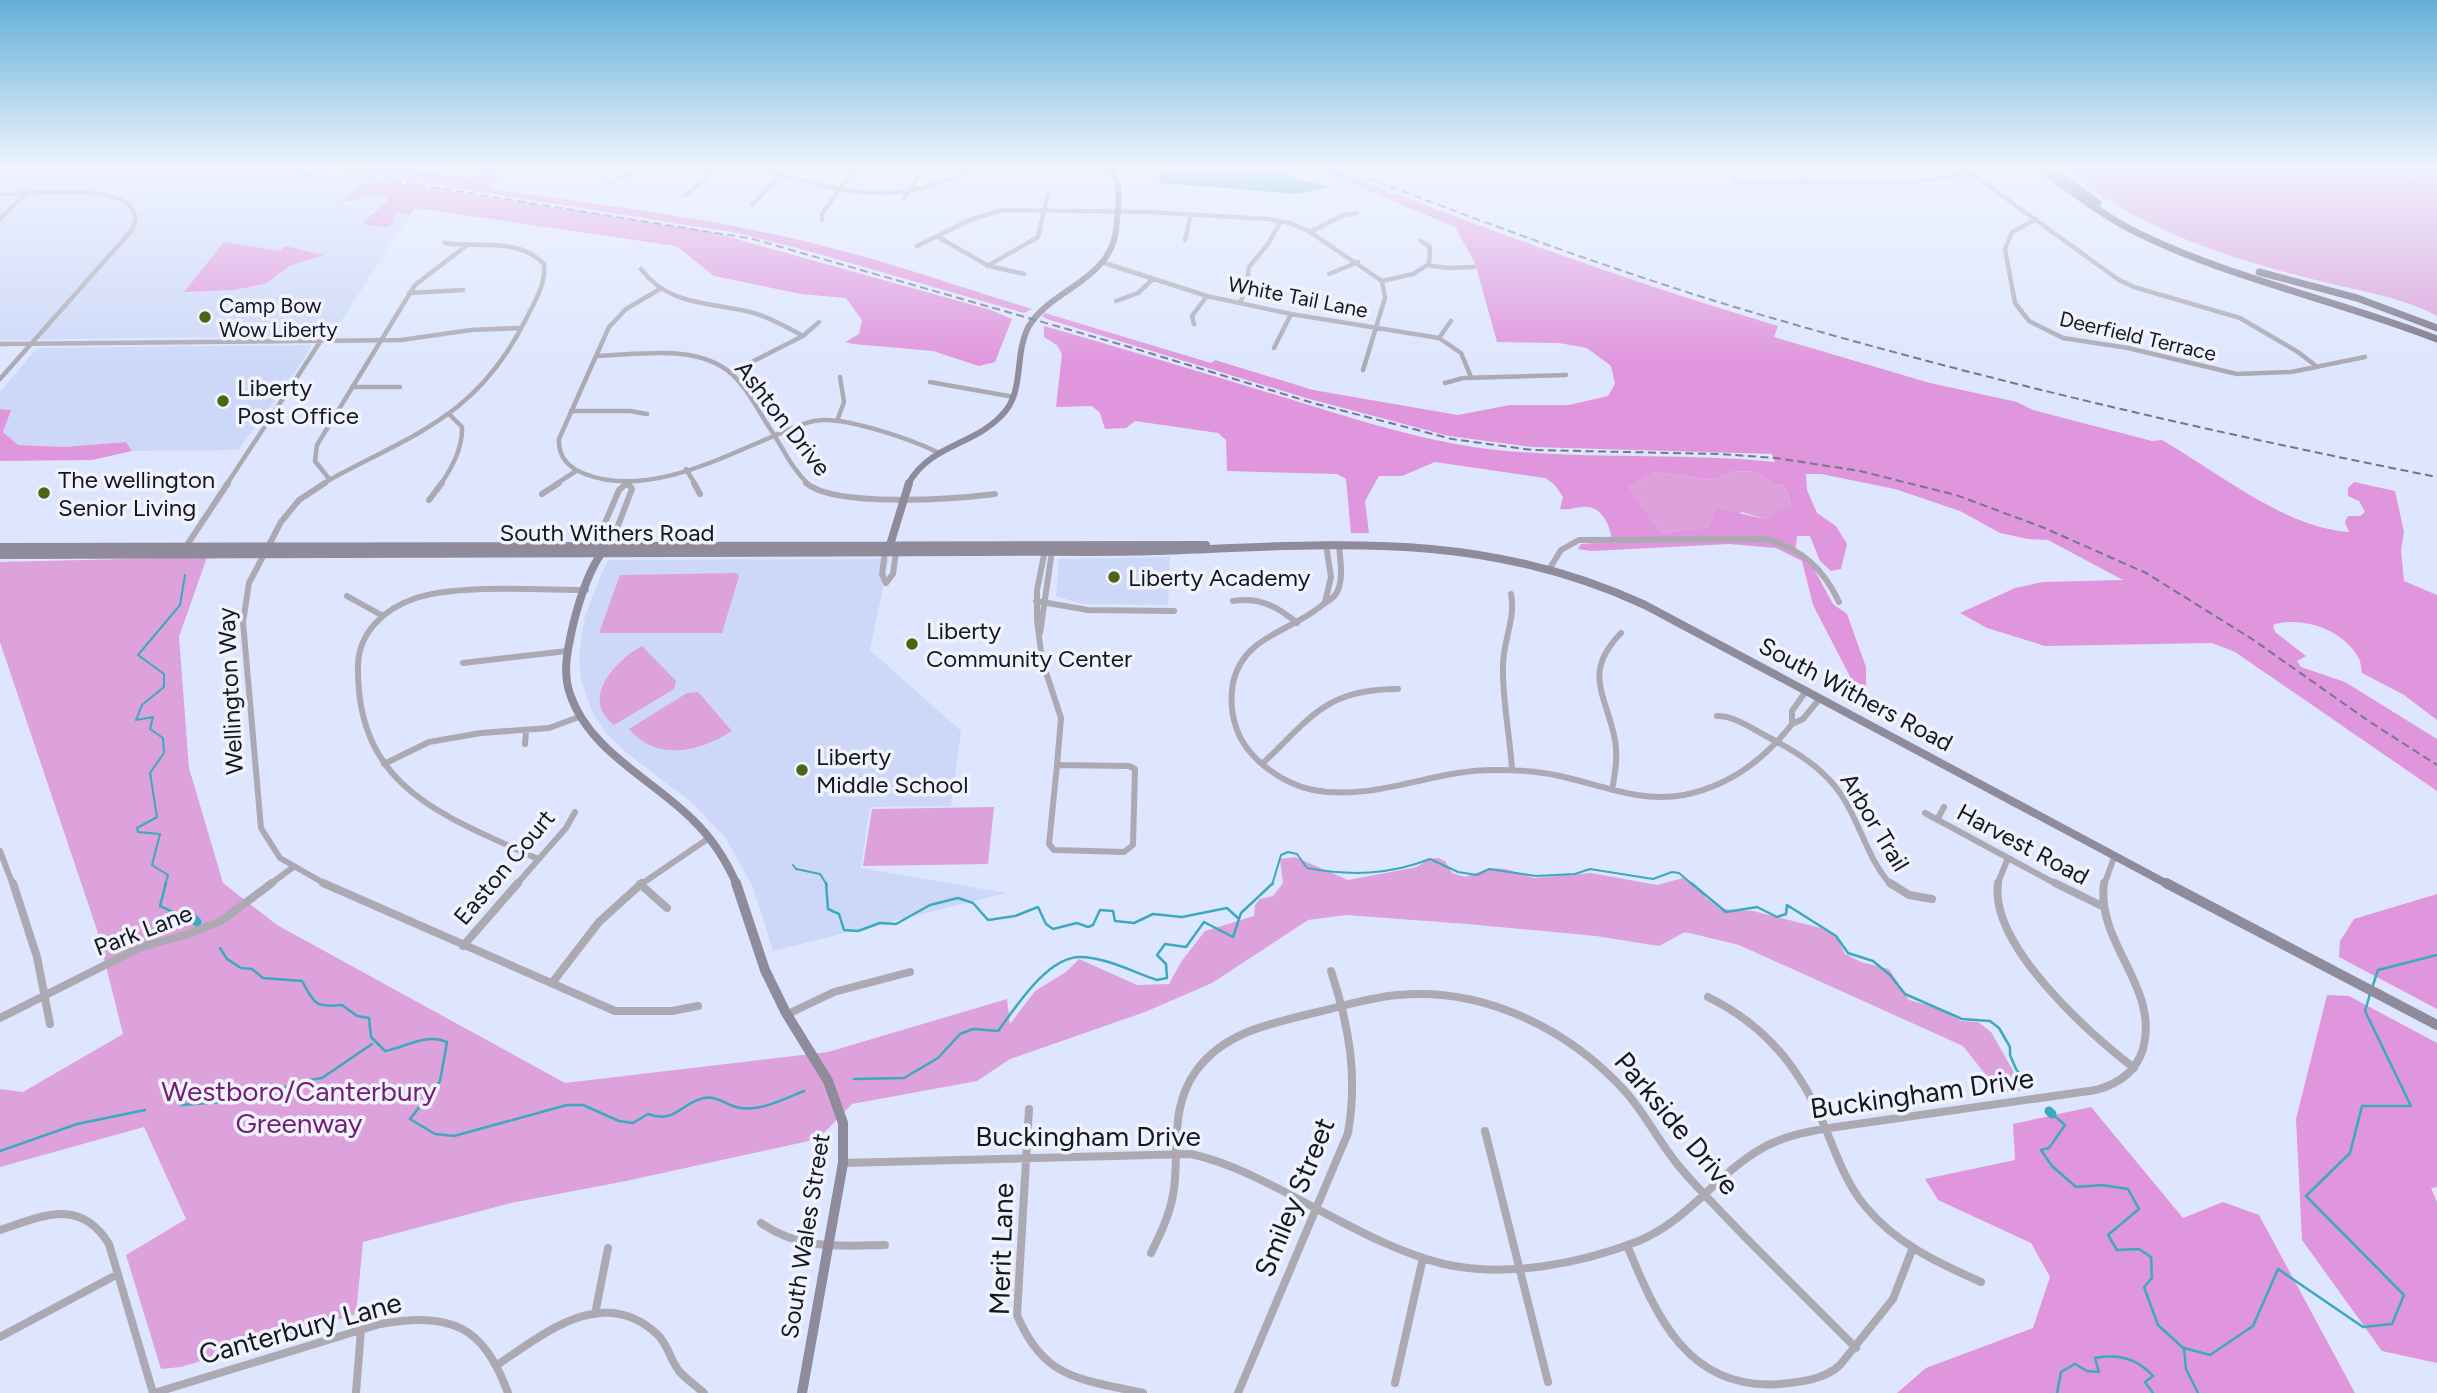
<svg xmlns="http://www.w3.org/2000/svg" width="2437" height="1393" viewBox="0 0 2437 1393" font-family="Figtree,sans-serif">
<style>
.built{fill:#cdd8f8;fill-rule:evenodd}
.green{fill:#dda1db}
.forest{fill:#e096dd;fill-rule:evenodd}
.water{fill:#3baabe}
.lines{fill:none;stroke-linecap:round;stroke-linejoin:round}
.stream-far1{stroke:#3baabe;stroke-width:2}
.stream{stroke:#3baabe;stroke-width:2.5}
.canal{stroke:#3baabe;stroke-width:9}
.street-far2{stroke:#aca9b3;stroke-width:4.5}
.street-far1{stroke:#aca9b3;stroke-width:6}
.street{stroke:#aca9b3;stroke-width:8}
.secondary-far2{stroke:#8f8b9a;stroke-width:6}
.secondary-far1{stroke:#8f8b9a;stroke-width:8}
.secondary{stroke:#8f8b9a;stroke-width:10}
.primary{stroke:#7b7588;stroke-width:7}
.rail{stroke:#727887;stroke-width:2;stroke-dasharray:8 4.5;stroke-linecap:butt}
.poi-dot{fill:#4c6414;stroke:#f0f3fd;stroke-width:2.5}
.labels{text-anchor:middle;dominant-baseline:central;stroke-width:7;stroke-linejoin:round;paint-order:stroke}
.far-street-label{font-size:21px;fill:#14171f;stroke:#f0f3fd}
.far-poi-label{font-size:21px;fill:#14171f;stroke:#f0f3fd;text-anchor:start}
.poi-label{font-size:24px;fill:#14171f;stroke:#f0f3fd;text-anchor:start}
.street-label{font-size:24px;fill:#14171f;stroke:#f0f3fd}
.near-park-label{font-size:28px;fill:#741d74;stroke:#f0f3fd}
.near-street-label{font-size:28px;fill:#14171f;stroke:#f0f3fd}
</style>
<rect width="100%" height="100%" fill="#dde6fe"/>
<path class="built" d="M 0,169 L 304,169 L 369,179 L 338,204 L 348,204 L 373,195 L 386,197 L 388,200 L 369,214 L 390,218 L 397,213 L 411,214 L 332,335 L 0,340 ZM 224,242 L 280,251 L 289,266 L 264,284 Z
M 312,345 L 289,382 L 238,450 L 132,451 L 126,442 L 64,447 L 18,445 L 3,432 L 10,410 L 0,409 L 0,392 L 37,348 Z
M 1170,557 L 1168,605 L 1082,604 L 1056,596 L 1059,559 Z
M 889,559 L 870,650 L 961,731 L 951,806 L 870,807 L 861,868 L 1006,893 L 773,951 L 753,887 L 725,837 L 691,802 L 628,754 L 606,733 L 592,711 L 581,680 L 579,654 L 585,616 L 606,563 L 610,560 Z"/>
<path class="green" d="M 2064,169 L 2437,169 L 2437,187 L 2401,177 L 2362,212 L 2437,220 L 2437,316 C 2403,297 2358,291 2320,281 C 2229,259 2138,229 2064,169 Z
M 1733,471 L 1756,472 L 1774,484 L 1784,485 L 1791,506 L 1764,519 L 1742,512 L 1710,527 L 1661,533 L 1629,487 L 1655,472 L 1713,480 Z
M 207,557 L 179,637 L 189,768 L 223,883 L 277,925 L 565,1083 L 828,1052 L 1007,999 L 1010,1024 L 1035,991 L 1066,972 L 1079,959 L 1137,985 L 1169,984 L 1181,962 L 1205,931 L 1254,916 L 1255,905 L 1260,899 L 1273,896 L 1283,883 L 1280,859 L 1295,857 L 1348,880 L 1417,867 L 1428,859 L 1438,858 L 1445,861 L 1452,873 L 1465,877 L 1490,868 L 1506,869 L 1534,878 L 1591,873 L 1657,885 L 1683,878 L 1695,884 L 1706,898 L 1720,909 L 1753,911 L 1821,928 L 1837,938 L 1845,954 L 1861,962 L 1889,969 L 1909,1000 L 1939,1008 L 1961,1021 L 1978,1022 L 1991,1032 L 2024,1090 L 2000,1093 L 1963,1046 L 1739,945 L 1685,932 L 1659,946 L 1596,936 L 1467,924 L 1346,915 L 1308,920 L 1212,983 L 1145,1012 L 1010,1059 L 977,1081 L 852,1104 L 818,1139 L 626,1181 L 511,1203 L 363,1242 L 356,1314 L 181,1367 L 161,1369 L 126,1255 L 186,1219 L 144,1127 L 0,1167 L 0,1089 L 23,1092 L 123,1034 L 97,930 L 0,642 L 0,562 Z
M 736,573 L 739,576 L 722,633 L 599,633 L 620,575 Z
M 642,646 L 676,681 L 674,689 L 614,725 C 579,699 616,660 642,646 Z
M 698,692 L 732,731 C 699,752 657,762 629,729 L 687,693 Z
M 994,807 L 988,864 L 863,866 L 872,809 Z"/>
<path class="forest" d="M 336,169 L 405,169 L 471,177 L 481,169 L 502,171 L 492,189 C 610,206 728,220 843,251 C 907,268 969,290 1032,309 L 1024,313 L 805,250 L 737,233 Z
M 1316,169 L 1332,169 C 1479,227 1627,281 1778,326 L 1774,337 L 1930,383 L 2017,402 L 2033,410 L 2152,441 L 2162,440 C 2218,472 2283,527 2349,532 L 2345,522 L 2348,516 L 2360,516 L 2365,512 L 2359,501 L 2348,496 L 2348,488 L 2354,482 L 2395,491 L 2404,532 L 2401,550 L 2404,581 L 2437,595 L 2437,720 L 2404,695 L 2362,673 C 2361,668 2361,661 2358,657 C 2344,630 2301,615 2273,625 L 2275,632 L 2306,656 L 2297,661 L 2301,667 L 2345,682 L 2437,739 L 2437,791 L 2235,652 L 2212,643 L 2045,646 L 1987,628 L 1960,613 L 2015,588 L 2043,582 L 2123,580 L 2048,540 L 2028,539 L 2000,533 L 1960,511 L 1895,489 L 1821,474 L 1806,474 L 1807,490 L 1817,513 L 1836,526 L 1847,544 L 1841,569 L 1831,571 L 1820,561 L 1810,536 L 1797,536 L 1795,551 L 1813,567 L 1833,604 L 1847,614 L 1866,667 L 1866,687 L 1857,690 L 1813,605 L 1802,561 L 1776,548 L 1729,544 L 1591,551 L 1578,549 L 1581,544 L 1612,542 C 1611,527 1602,504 1582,507 C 1573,508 1570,510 1560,509 L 1563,497 L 1554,484 L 1545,478 L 1435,462 L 1402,476 L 1379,476 L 1365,501 L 1369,533 L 1351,533 L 1346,479 L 1337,474 L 1227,471 L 1226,440 L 1218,433 L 1135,421 L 1126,428 L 1105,429 L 1100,413 L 1092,406 L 1056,407 L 1062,354 L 1057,345 L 1044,337 L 1044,326 C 1124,349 1204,373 1283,397 C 1345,416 1409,437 1473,447 C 1573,461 1674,452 1775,462 L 1772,454 L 1532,447 L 1449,436 L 1306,398 L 1047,319 L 1042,316 L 1045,313 L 1211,363 L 1215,360 L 1313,390 L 1458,415 L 1510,405 L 1569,405 L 1608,396 L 1615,384 L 1611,366 L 1587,348 L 1559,343 L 1497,342 L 1475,263 L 1455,227 ZM 1733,471 L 1756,472 L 1774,484 L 1784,485 L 1791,505 L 1764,519 L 1717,508 L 1709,527 L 1661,533 L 1629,487 L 1655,472 L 1713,480 Z
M 2296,172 L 2401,177 L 2437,187 L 2437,220 C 2390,215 2316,218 2285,179 Z
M 369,179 L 711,232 L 991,310 L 1012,319 L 995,362 L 979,366 L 933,351 L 853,344 L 845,342 L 859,334 L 862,320 L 846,298 L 801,294 L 714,276 L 676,246 L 415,208 L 411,214 L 397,213 L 391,218 L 395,221 L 388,227 L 366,225 L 363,222 L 388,200 L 386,197 L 373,195 L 337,204 Z
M 224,242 L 280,251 L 285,246 L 324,255 L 289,266 L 265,284 L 233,290 L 184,292 Z
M 0,409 L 11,410 L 3,432 L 18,445 L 64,447 L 126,442 L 132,451 L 92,460 L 0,461 Z
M 2437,894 L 2437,1009 L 2339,957 L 2340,941 L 2354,919 Z
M 2327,995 L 2349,996 L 2437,1043 L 2437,1187 L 2431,1188 L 2437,1202 L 2437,1363 L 2382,1351 L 2302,1240 L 2296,1119 Z
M 2091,1107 L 2183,1218 L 2223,1202 L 2259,1215 L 2355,1393 L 1897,1393 L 1926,1368 L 2033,1328 L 2050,1277 L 2031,1243 L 1938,1200 L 1925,1179 L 2015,1160 L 2013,1124 Z"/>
<path class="water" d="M 1185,169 L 1280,169 L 1302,180 L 1333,187 L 1296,194 L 1160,183 L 1158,174 Z"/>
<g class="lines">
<path class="stream-far1" d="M 793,865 L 796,869 L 820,874 L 827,885
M 165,885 L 168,875 L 152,865 L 160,834 L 138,832 L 137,828 L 157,817 L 150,773 L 164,753 L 163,738 L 150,729 L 153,717 L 136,720 L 142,705 L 164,687 L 164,674 L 138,655 L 180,605 L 185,575
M 1272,885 L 1281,855 L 1288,852 L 1297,854 L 1307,868 C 1350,876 1389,875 1430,859 L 1458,872 L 1477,875 L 1489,869 L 1536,876 L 1575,874 L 1590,869 L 1653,879 L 1672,872 L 1679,873 L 1693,885"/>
<path class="stream" d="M 166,883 L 160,906 L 175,913 L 188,913
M 826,883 L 828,909 L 839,914 L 844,930 L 858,931 L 880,923 L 896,924 L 930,905 L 958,898 L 973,903 L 988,920 L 1015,916 L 1038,907 L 1046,924 L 1053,929 L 1077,923 L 1088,927 L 1093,925 L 1100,910 L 1113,911 L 1115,921 L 1134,923 L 1153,914 L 1182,917 L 1227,908 L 1239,919
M 1691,883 L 1726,912 L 1757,907 L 1777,917 L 1786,914 L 1787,905 L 1836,936 L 1848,953 L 1873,961 L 1890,975 L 1905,994 L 1962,1019 L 1990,1021 L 1999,1028 L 2010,1047 L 2010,1055 L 2016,1069 L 2028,1085
M 220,948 L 227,959 L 241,968 L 252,969 L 263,978 L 302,981 C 315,1004 315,1008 342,1005 L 357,1016 L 369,1018 L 371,1037 L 385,1051 C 406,1047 426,1033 447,1042 L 440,1081 L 410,1119 L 435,1134 L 454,1136 L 567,1105 L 583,1105 L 619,1121 L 633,1123 L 648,1114 C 676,1124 680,1103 704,1098 C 717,1095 727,1106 740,1108 C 762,1111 784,1099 804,1091
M 2373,985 L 2378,970 L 2437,955
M 854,1079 L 904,1078 L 938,1058 L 960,1034 L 973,1029 L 998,1031 C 1016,1007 1047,957 1080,957 C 1105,957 1133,972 1157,980 L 1167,978 L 1166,964 L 1157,955 L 1165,944 L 1186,947 L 1204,922 L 1233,937 L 1241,913 L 1273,883
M 181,1105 L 237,1101 L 271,1093 L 298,1082 L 322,1078 L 372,1044
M 2052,1114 L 2065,1125 L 2049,1148 L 2041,1150 L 2052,1166 L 2076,1187 L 2102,1185 L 2128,1189 L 2139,1209 L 2108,1235 L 2117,1250 L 2139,1249 L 2151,1257 L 2152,1278 L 2144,1287 L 2158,1325 L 2183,1348
M 0,1151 L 77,1124 L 145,1110
M 2184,1348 L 2210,1355 L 2253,1326 L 2278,1269 L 2363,1327 L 2392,1324 L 2404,1295 L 2306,1196 L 2350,1153 L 2362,1106 L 2411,1106 L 2365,1011 L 2370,994
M 2184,1349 L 2186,1369 L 2198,1393
M 2057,1393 L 2061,1372 L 2075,1364 L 2087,1371 L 2099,1372 L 2095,1358 C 2118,1354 2137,1358 2153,1376 L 2145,1382 L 2153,1393"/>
<path class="canal" d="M 188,913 L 197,922
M 2049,1111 L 2052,1114"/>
<path class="street-far2" d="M 759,169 C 807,181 857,199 907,191 C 930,188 952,177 974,169
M 1727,169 L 1734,181 L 1913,182 L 1972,173
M 1798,169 L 1804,180
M 1965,169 L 2119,280 L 2134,287 L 2240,318 L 2298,352 L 2316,366
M 609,183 L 639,169
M 0,194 C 31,194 103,185 128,204 C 132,207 134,213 136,218 L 132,230 L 0,379
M 686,195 L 715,169
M 904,199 L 922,169
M 752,205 L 785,169
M 0,219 L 26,194
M 2036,219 L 2012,232 L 2005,249 L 2015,303 L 2029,321 L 2063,338 L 2128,348 L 2237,374 L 2291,372 L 2365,357
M 822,220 L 822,214 L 854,169
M 1310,232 L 1344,215 L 1357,213
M 938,237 L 989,266 L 1024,274
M 1185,240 L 1191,214
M 917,246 L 972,219 L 1002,210 L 1149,212 L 1267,219 L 1291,223 L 1310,232 L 1382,281 L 1385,298 L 1363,370
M 1101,262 L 1207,296 L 1291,314 L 1439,338 L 1461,353 L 1471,377
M 1427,265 L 1448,268 L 1474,267
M 987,266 L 1038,237 L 1048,193
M 641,269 C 669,307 712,302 754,313 C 771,318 787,327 803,336
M 1329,274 L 1358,262
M 1382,281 L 1413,274 L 1429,264 L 1430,247 L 1421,241
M 660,289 L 626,309 L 609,327 L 559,439 C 558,458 569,468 585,474 C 644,497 715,461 769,438 C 786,431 806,420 825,420 C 853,420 911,439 937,452
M 409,293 L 463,290
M 1116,301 L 1138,293 L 1153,279
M 1240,303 L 1246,289 L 1249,267 L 1268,244 L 1281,221
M 1194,324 L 1192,316 L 1207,296
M 1439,338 L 1451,321
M 0,344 L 401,340 L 471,330 L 519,328
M 1274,348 L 1291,314
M 596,356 C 638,355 697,343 732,374 C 748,389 757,409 769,427 C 782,446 791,468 808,484
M 730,373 L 803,336 L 819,322
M 930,382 L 1014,397
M 1445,383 L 1463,378 L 1566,375
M 352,387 L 400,387
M 571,411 L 630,411 L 647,414
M 837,421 L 844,402 L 840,377
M 686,469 L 695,484
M 330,480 L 315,461 L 317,445 L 415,285 L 466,246
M 227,484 L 320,342
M 322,484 C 412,434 476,419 526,319 C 535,301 546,284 544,264 C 518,237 479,248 445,243
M 441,484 C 452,467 463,448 462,427 L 450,415
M 556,484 L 576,471
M 625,484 L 628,482 L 629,484"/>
<path class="street-far1" d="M 325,483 L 299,500 L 281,522 L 249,583 L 243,622 L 261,828 L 280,858 L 327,885
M 694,483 L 700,494
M 806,483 C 835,508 956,499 995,494
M 542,494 L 559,483
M 429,500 L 442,483
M 596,544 L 619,490 L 627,483
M 611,544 L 632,489 L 628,483
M 1339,545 C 1340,560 1344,578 1337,592 C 1334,599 1327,601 1321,606 C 1290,632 1243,636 1233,683 C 1230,700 1232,719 1239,735 C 1252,762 1284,784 1313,790 C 1375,802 1434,769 1496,770 C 1517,770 1539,771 1560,776 C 1601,785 1640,803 1684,795 C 1729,786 1764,760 1792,724
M 185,548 L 228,483
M 1045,550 L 1037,590 L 1037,620 L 1042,660 L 1061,718 L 1057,765
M 885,552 L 882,574 L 886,583
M 1550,568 L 1561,550 L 1579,540 L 1765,539 C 1802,549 1823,568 1839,602
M 886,583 L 893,574 L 896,552
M 1511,594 C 1516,618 1503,641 1503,665 C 1502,700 1510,735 1512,770
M 347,596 L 383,616
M 1036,601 L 1088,610 L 1174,611
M 1233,601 C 1259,597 1277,606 1297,623
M 1325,602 L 1331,577 L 1326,545
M 1040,633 L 1052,551
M 463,663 L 567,651
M 1806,691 L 1792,711 L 1792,724 L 1803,719 L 1820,698
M 1717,716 C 1735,716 1751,728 1766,736 C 1795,751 1824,768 1842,796 C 1861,825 1867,858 1891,885
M 525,744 L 526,731
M 384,764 L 429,742 L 481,733 L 549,728 L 579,717
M 1262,764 C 1311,718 1325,689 1398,689
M 1057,765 L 1129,766 L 1135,769 L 1133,845 L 1124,852 L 1054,850 L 1049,844 Z
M 1612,790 C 1615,774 1618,757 1615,740 C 1606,694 1582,673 1621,633
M 1925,813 L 2058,885
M 1937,820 L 1944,807
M 0,851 L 13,885
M 538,859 C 443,815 356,789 358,665 C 359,631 386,608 416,598 C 457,584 541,590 586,590
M 269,885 L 292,868
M 516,885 L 566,828 L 575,812
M 640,885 L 709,838
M 1997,885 L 2008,858
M 2104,885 L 2115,855"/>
<path class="street" d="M 13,883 L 37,957 L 50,1024
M 323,883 L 615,1011 L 672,1011 L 698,1006
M 1890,883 L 1909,895 L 1932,899
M 1998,883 C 1989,945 2090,1034 2134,1068
M 2055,883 L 2104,907
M 640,884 L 667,908
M 463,946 L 518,883
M 552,983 L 599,922 L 642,883
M 1708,997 C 1765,1025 1799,1067 1824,1125 C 1836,1153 1845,1182 1865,1206 C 1895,1243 1938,1263 1981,1282
M 788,1014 L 834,992 L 910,972
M 0,1018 L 141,947 L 189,934 L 221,921 L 272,883
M 1029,1109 L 1017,1315 C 1044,1380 1081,1379 1143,1393
M 1485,1131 L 1548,1382
M 843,1163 L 1191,1154 C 1236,1164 1277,1188 1317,1209 C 1357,1230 1399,1253 1444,1264 C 1505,1278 1579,1264 1636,1242 C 1687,1222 1714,1177 1759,1150 C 1780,1137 1805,1132 1829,1128 L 2096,1090 C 2118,1084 2136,1072 2143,1049 C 2160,987 2096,944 2104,883
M 761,1223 C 799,1250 841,1246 885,1245
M 0,1230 C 43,1216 80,1197 109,1244 L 153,1393
M 1627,1245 C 1656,1316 1688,1391 1780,1384 C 1800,1382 1824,1380 1840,1365 L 1893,1299 L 1912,1250
M 1151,1253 C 1161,1233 1171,1212 1174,1189 C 1179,1148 1170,1107 1196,1071 C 1226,1029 1279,1022 1326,1010 C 1350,1004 1373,997 1398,995 C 1483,987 1567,1028 1624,1090 C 1646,1114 1660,1145 1683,1171 C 1737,1232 1798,1289 1856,1348
M 595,1314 L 608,1248
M 0,1337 L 118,1274
M 497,1365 C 545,1333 603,1284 657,1334 C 668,1344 670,1360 679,1371 C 686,1379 696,1386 704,1393
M 1395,1383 L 1423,1258
M 154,1393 L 380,1324 C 451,1312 483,1325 508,1393
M 356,1393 L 361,1330
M 1238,1393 L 1348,1133 C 1358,1075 1349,1026 1331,971"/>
<path class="secondary-far2" d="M 908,484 C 931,444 972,446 1001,416 C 1026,392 1013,355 1029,326 C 1050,291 1102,282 1114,240 C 1117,230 1117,219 1118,208 C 1119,193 1121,181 1109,169"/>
<path class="secondary-far1" d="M 0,547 L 1206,545
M 889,548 L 909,483
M 603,551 C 588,571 579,601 573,625 C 568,648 562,671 570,694 C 589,751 652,779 692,819 C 712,838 726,860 737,885
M 0,555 C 324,554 648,553 972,552 C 1033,551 1094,553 1155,551 C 1332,545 1478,528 1645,605 L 2169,885"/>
<path class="secondary" d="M 736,883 L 765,970 L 786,1013 L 828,1081 L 843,1123 L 843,1163 L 802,1393
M 2166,883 L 2437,1025"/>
<path class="primary" d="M 2042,169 C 2070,191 2098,212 2130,229 C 2223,277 2338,300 2437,339
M 2052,169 L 2098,203
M 2259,272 L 2357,298 L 2437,328"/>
<path class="rail" d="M 270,169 L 316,176
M 320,169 L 753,239 L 1133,348 L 1313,403 L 1452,439 L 1532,450 L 1720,454 L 1776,458 L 1860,471 L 1956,495 L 2042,527 L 2146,573 L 2252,639 L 2370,722 L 2437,765
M 1344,169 C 1477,220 1611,270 1748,311 C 1975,378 2205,431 2437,477"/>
</g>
<linearGradient id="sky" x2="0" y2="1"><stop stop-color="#63b0d7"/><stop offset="0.46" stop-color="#f0f4ff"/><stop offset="1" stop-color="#f0f4ff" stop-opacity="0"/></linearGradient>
<rect width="2437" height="364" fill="url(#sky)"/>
<g class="poi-dot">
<circle cx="205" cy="317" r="7"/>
<circle cx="223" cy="401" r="7"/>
<circle cx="44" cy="493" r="7"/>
<circle cx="1114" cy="577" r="7"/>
<circle cx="912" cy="644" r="7"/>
<circle cx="802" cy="770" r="7"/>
</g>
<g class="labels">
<g class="far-street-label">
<text transform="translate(1298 297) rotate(11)">White Tail Lane</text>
<text transform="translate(2138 336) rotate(13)">Deerfield Terrace</text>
</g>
<g class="far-poi-label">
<text x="219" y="305">Camp Bow<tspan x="219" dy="24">Wow Liberty</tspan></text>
</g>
<g class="poi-label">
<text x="237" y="387">Liberty<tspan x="237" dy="28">Post Office</tspan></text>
<text x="58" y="479">The wellington<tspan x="58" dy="28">Senior Living</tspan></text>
<text x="1128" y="577">Liberty Academy</text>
<text x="926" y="630">Liberty<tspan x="926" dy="28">Community Center</tspan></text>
<text x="816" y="756">Liberty<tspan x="816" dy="28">Middle School</tspan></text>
</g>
<g class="street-label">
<text transform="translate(783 418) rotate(52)">Ashton Drive</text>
<text x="607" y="532">South Withers Road</text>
<text transform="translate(230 691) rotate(-93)">Wellington Way</text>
<text transform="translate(1856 694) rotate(28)">South Withers Road</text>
<text transform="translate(1875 822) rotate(59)">Arbor Trail</text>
<text transform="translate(2023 844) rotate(28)">Harvest Road</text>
<text transform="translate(504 867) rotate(-50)">Easton Court</text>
<text transform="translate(143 930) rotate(-21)">Park Lane</text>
<text transform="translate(805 1236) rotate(-81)">South Wales Street</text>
</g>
<g class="near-park-label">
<text x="299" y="1091">Westboro/Canterbury<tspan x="299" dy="32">Greenway</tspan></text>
</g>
<g class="near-street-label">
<text transform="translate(1922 1093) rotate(-8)">Buckingham Drive</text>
<text transform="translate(1677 1123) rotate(50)">Parkside Drive</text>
<text x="1088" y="1136">Buckingham Drive</text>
<text transform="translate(1294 1197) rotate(-68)">Smiley Street</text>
<text transform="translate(1001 1249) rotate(-88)">Merit Lane</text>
<text transform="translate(300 1328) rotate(-15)">Canterbury Lane</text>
</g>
</g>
</svg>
